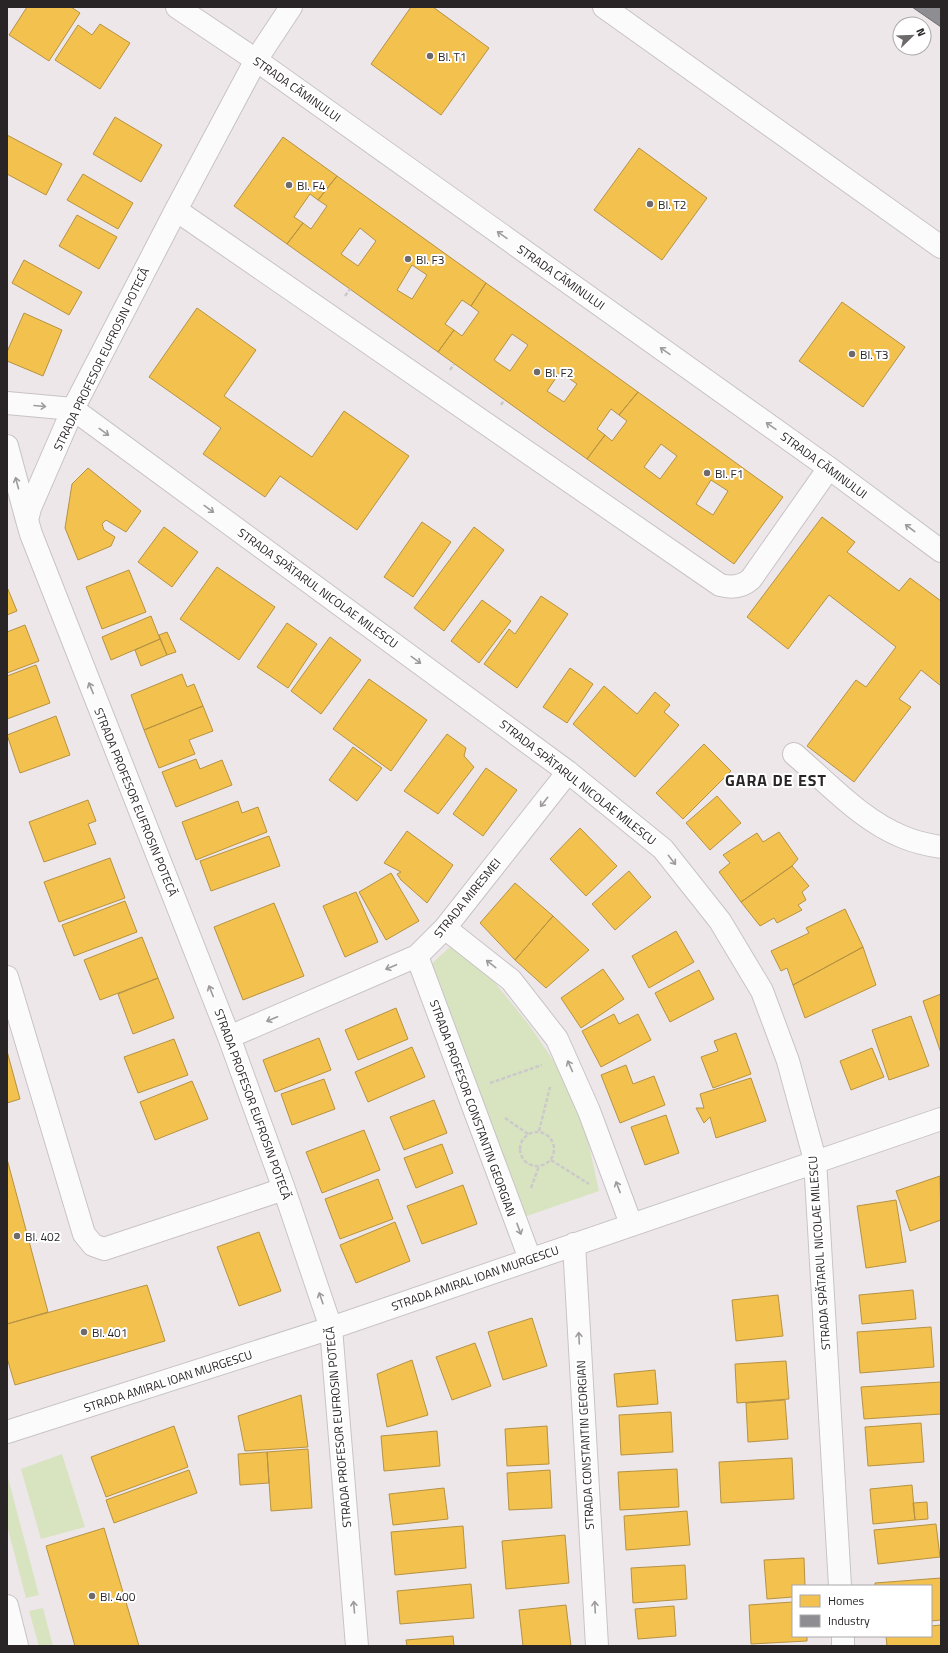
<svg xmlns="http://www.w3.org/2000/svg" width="948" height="1653" viewBox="0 0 948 1653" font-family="'Titillium Web',sans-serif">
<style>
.green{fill:#d8e4c0}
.homes{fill:#f2c14e;stroke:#b69242;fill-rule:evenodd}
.industry{fill:#8d8d92;stroke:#6f6e72}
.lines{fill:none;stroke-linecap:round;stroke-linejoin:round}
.minor-casing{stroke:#c8c3c6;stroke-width:24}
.major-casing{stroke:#c8c3c6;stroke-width:24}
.path{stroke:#cbc9ca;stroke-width:2.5;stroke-dasharray:4 2;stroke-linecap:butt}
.minor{stroke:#fcfbfc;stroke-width:22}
.major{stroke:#fcfbfc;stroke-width:22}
.oneway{stroke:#9d9b9c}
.poi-dot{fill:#6e696b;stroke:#fff;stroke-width:1.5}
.labels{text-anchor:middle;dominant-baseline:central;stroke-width:4;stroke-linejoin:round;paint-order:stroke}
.poi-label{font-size:12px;fill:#292527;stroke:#fff;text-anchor:start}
.street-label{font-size:12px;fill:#292527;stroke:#fff}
.district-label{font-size:16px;font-weight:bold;letter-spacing:1px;fill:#292527;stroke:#fff}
</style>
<rect width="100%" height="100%" fill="#ede7ea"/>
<path class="green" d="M 451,946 L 483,968 L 530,1026 L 557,1066 L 585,1127 L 599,1191 L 524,1217 L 429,966 Z
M 62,1454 L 85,1527 L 41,1539 L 21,1469 Z
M 7,1474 L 39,1595 L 26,1598 L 7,1526 Z
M 43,1608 L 53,1646 L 39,1646 L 29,1611 Z"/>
<path class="homes" d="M 27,7 L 71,7 L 80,13 L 49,61 L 9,35 Z
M 411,7 L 433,7 L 489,48 L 441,115 L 371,64 Z
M 100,24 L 130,43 L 100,89 L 55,60 L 78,25 L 92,35 Z
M 115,117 L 162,145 L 141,182 L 93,154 Z
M 7,135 L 62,164 L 46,195 L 7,174 Z
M 283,137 L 337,176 L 318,200 L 310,194 L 294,217 L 303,223 L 287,244 L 234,206 Z
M 639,148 L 707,198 L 662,260 L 594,210 Z
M 83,174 L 133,203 L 118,229 L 67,200 Z
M 337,176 L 486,283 L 471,306 L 462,300 L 445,324 L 454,330 L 438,352 L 287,244 L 303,223 L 311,229 L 327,206 L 318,200 ZM 360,228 L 376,241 L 358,266 L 341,254 ZM 412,265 L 427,275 L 412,299 L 397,290 Z
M 77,215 L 117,237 L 99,269 L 59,246 Z
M 24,260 L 82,292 L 69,315 L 12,283 Z
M 486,283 L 638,392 L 619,415 L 611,409 L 597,429 L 605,435 L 587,459 L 438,352 L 454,330 L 462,336 L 479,312 L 471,306 ZM 512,334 L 528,345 L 510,371 L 494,360 ZM 560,372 L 577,384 L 564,402 L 547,391 Z
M 842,302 L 905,347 L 863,407 L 799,361 Z
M 197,308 L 256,350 L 224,396 L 312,457 L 344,411 L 409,456 L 357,530 L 280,476 L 265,497 L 203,454 L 221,428 L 149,377 Z
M 24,313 L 62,330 L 43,376 L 7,361 L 7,352 Z
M 638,392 L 783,497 L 734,564 L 587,459 L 605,435 L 612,441 L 627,421 L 619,415 ZM 661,444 L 677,456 L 660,479 L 644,467 ZM 711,480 L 728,491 L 713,515 L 696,504 Z
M 88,468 L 141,511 L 126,532 L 106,520 L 102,524 L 104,530 L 115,537 L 111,546 L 78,560 L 65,528 L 72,484 Z
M 822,517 L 855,542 L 847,552 L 899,591 L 910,578 L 941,601 L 941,686 L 921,670 L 899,699 L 911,707 L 854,782 L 807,746 L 856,680 L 866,687 L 896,647 L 829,595 L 788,649 L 747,617 Z
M 422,522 L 451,542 L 413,597 L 384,577 Z
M 164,527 L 198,552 L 172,587 L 138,562 Z
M 474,527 L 504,550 L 444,631 L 414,608 Z
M 217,567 L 275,607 L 239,660 L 180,619 Z
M 129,570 L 146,612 L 102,629 L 86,587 Z
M 7,587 L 17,611 L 7,615 Z
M 541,596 L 568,614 L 517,688 L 484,664 L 509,629 L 515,634 Z
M 482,600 L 511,621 L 479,663 L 451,641 Z
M 151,616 L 160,639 L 111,660 L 102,637 Z
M 287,623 L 317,644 L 288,688 L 257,667 Z
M 25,625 L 39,661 L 7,673 L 7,632 Z
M 167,632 L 176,652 L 167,655 L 159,635 Z
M 330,637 L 361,660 L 321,714 L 291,691 Z
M 160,639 L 167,655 L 141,666 L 135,650 Z
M 36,665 L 50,703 L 7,719 L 7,676 Z
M 570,668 L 593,684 L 567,723 L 543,707 Z
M 182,674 L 187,687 L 194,684 L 203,706 L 144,730 L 131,695 Z
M 369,679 L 427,720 L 391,771 L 333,729 Z
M 604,686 L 637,714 L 655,692 L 670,705 L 664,712 L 679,725 L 635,777 L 573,724 Z
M 203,706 L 213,731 L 189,740 L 195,754 L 159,768 L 144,730 Z
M 56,716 L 70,755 L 20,773 L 7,735 Z
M 447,734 L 466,748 L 464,756 L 474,767 L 438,814 L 404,791 Z
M 704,744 L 731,771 L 683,819 L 656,793 Z
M 353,747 L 382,768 L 357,801 L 329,780 Z
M 196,759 L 200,769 L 222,760 L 232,785 L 176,807 L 162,772 Z
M 486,768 L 517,790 L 483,836 L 453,814 Z
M 717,796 L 741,823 L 710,850 L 686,823 Z
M 88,800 L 96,821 L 88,824 L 96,844 L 44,862 L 29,822 Z
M 238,801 L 242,813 L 258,807 L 267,832 L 196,860 L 182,822 Z
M 580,828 L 617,866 L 586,896 L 550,859 Z
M 407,831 L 453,865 L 427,903 L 401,880 L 397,874 L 401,872 L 384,863 Z
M 779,832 L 798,859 L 792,866 L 741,902 L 719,872 L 730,863 L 723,855 L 757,833 L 763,842 Z
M 269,836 L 280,866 L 211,891 L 200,861 Z
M 110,858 L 125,898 L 59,922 L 44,882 Z
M 792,866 L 809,886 L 802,892 L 806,900 L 798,905 L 802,910 L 777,923 L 774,918 L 760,926 L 741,902 Z
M 629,871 L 651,897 L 615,930 L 592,904 Z
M 391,873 L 419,921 L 386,940 L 359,892 Z
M 515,883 L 553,916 L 515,960 L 480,923 Z
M 356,892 L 378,942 L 345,957 L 323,906 Z
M 125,901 L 137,932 L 74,956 L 62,925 Z
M 274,903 L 304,976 L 243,1000 L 214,927 Z
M 845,909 L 863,947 L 793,985 L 787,968 L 781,971 L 771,951 L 809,933 L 806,928 Z
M 553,916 L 589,950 L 546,988 L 515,960 Z
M 676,931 L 694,962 L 649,988 L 632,956 Z
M 142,937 L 158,978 L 100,1000 L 84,960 Z
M 863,947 L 876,985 L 805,1018 L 793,985 Z
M 603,969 L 624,999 L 581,1028 L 561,998 Z
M 699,970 L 714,999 L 670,1022 L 655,993 Z
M 158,978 L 174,1018 L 133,1034 L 118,994 Z
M 941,994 L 941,1053 L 923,1001 Z
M 396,1008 L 408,1039 L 358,1060 L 345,1030 Z
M 614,1014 L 619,1024 L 638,1014 L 651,1040 L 601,1067 L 582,1031 Z
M 911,1016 L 929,1066 L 889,1080 L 872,1030 Z
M 736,1033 L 751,1074 L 713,1088 L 701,1057 L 718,1051 L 714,1041 Z
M 319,1038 L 331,1070 L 275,1092 L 263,1060 Z
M 174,1039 L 188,1075 L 138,1093 L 124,1057 Z
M 412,1047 L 425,1077 L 368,1102 L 355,1072 Z
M 872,1048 L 884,1077 L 851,1090 L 840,1061 Z
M 7,1051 L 20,1099 L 7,1103 Z
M 626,1065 L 633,1084 L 654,1076 L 665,1105 L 620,1123 L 601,1075 Z
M 751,1078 L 766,1121 L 716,1138 L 710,1117 L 704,1123 L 696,1108 L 704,1108 L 700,1094 Z
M 324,1079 L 335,1109 L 292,1125 L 281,1094 Z
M 192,1081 L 208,1119 L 155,1140 L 140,1102 Z
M 434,1100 L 447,1133 L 404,1150 L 390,1117 Z
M 666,1115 L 679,1153 L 645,1165 L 631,1127 Z
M 364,1130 L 380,1170 L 322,1193 L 306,1152 Z
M 442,1144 L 453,1173 L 416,1188 L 404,1158 Z
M 7,1159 L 48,1312 L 7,1324 Z
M 940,1176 L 941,1220 L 910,1231 L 896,1191 Z
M 378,1179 L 393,1219 L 340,1239 L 325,1199 Z
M 463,1185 L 477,1224 L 422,1244 L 407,1206 Z
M 896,1200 L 906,1262 L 866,1268 L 857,1206 Z
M 395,1222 L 410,1261 L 356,1283 L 340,1245 Z
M 259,1232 L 281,1291 L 239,1306 L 217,1247 Z
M 147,1285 L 165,1341 L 15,1385 L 7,1358 L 7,1324 Z
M 913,1290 L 916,1319 L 862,1324 L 859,1295 Z
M 778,1295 L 783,1336 L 736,1341 L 732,1300 Z
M 532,1318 L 547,1366 L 503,1380 L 488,1332 Z
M 931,1327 L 934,1367 L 860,1373 L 857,1332 Z
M 475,1343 L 491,1386 L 452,1400 L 436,1357 Z
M 412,1360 L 428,1415 L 387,1427 L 377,1374 Z
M 786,1361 L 789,1399 L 737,1403 L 735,1364 Z
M 655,1370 L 658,1404 L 617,1407 L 614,1374 Z
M 941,1382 L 941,1414 L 864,1419 L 861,1387 Z
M 301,1395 L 308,1447 L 245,1451 L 238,1416 Z
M 785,1400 L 788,1439 L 748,1442 L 746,1403 Z
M 671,1412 L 673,1452 L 621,1455 L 619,1415 Z
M 921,1423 L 924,1462 L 868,1466 L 865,1427 Z
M 174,1426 L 188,1467 L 106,1497 L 91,1457 Z
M 547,1426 L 549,1464 L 507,1466 L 505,1429 Z
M 437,1431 L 440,1466 L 384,1471 L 381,1436 Z
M 308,1449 L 312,1508 L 271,1511 L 267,1452 Z
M 267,1452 L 269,1483 L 240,1485 L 238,1454 Z
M 792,1458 L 794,1499 L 721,1503 L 719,1462 Z
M 677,1469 L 679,1507 L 620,1510 L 618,1472 Z
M 189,1470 L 197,1493 L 114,1523 L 106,1500 Z
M 550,1470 L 552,1508 L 509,1510 L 507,1473 Z
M 912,1485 L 915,1520 L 873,1524 L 870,1489 Z
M 444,1488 L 448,1519 L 393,1525 L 389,1494 Z
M 927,1502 L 928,1519 L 915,1520 L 913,1503 Z
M 687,1511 L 690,1545 L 626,1550 L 624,1516 Z
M 936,1524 L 940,1557 L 878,1564 L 874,1530 Z
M 463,1526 L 466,1568 L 395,1575 L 391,1532 Z
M 104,1528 L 139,1646 L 75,1646 L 46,1546 Z
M 565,1535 L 569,1583 L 506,1589 L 502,1541 Z
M 804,1558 L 805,1586 L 793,1586 L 793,1597 L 767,1599 L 764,1560 Z
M 685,1565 L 687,1599 L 633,1603 L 631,1568 Z
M 941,1578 L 941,1620 L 931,1621 L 931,1586 L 875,1586 L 875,1583 Z
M 471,1584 L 474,1618 L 400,1624 L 397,1591 Z
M 793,1602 L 793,1636 L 807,1636 L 807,1641 L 751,1644 L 749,1605 Z
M 566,1605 L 571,1646 L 523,1646 L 519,1610 Z
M 674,1606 L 676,1636 L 638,1639 L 635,1609 Z
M 941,1625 L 941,1646 L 887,1646 L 886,1636 L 931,1636 L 931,1626 Z
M 453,1636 L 454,1646 L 407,1646 L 406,1640 Z"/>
<path class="industry" d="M 912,7 L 941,7 L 941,27 Z"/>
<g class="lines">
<defs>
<path id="minor" d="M 177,7 L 256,60 L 829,468 L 941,551
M 291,7 L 256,60 L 176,210 L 73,409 L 30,508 L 27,520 L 31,534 L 229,1037 L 284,1189 L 331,1328 L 357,1646
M 176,210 L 720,585 C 731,588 742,587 751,579 L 829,468
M 7,403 L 73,409 L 568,772 L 663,849 L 720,921 L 762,991 L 788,1061 L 815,1160 L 840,1586
M 7,446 L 27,520
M 794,754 C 828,783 861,820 903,837 C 915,842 928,845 941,847
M 445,928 L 511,980 L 557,1039 L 589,1111 L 631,1224
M 417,956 L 530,1259
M 7,977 L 84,1234 L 93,1245 L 104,1249 L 284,1189
M 229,1037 L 417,956 L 445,928 L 568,772
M 574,1244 L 597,1646
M 7,1432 L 331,1328 L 941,1119
M 843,1636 L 843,1646"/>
<path id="major" d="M 604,7 L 941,247
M 7,1606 L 17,1646"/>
</defs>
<use href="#minor" class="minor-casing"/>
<use href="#major" class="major-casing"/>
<path class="path" d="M 345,296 L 350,289
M 450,370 L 454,364
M 501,405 L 504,400
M 490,1083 L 542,1065
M 505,1118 L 528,1134
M 539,1131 L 550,1087
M520 1149a17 17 0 1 1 34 0a17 17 0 1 1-34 0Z
M 551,1160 L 589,1184
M 531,1188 L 539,1166"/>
<use href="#minor" class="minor"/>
<use href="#major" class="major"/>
</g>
<defs><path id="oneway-shaft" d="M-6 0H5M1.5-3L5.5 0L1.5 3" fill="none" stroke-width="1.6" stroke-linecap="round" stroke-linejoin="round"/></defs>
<g class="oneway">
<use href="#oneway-shaft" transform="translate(502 235) rotate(-145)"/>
<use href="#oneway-shaft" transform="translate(665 351) rotate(-145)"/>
<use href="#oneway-shaft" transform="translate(40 406) rotate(5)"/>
<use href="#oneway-shaft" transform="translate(771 426) rotate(-145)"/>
<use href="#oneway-shaft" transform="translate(104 432) rotate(36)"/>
<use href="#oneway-shaft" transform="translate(17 483) rotate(-105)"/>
<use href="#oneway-shaft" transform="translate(209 509) rotate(36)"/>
<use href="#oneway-shaft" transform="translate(910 528) rotate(-143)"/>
<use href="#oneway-shaft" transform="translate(416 660) rotate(36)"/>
<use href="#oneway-shaft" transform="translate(91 688) rotate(-112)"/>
<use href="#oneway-shaft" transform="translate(544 802) rotate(128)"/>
<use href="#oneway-shaft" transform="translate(672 860) rotate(52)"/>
<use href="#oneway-shaft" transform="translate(491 964) rotate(-142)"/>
<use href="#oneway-shaft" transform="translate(391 967) rotate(157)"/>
<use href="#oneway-shaft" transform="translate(211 991) rotate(-112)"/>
<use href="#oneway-shaft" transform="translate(272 1019) rotate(157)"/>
<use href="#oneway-shaft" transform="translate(570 1066) rotate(-114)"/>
<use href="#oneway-shaft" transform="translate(618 1187) rotate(-111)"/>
<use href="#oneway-shaft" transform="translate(519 1229) rotate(70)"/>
<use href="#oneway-shaft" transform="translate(321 1298) rotate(-109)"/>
<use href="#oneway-shaft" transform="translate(579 1338) rotate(-93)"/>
<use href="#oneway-shaft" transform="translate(354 1607) rotate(-95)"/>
<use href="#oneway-shaft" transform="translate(595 1607) rotate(-93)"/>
</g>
<g class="poi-dot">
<circle cx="430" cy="56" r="4"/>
<circle cx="289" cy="185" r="4"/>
<circle cx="650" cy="204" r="4"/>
<circle cx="408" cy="259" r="4"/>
<circle cx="852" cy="354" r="4"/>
<circle cx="537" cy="372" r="4"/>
<circle cx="707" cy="473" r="4"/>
<circle cx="17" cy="1236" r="4"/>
<circle cx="84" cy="1332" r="4"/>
<circle cx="92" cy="1596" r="4"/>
</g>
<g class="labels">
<g class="poi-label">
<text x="438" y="56">Bl. T1</text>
<text x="297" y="185">Bl. F4</text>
<text x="658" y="204">Bl. T2</text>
<text x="416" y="259">Bl. F3</text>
<text x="860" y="354">Bl. T3</text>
<text x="545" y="372">Bl. F2</text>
<text x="715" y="473">Bl. F1</text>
<text x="25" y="1236">Bl. 402</text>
<text x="92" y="1332">Bl. 401</text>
<text x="100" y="1596">Bl. 400</text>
</g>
<g class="street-label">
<text transform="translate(297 89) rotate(35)">STRADA CĂMINULUI</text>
<text transform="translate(561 277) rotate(35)">STRADA CĂMINULUI</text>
<text transform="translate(101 359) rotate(-64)">STRADA PROFESOR EUFROSIN POTECĂ</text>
<text transform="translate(824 465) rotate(36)">STRADA CĂMINULUI</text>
<text transform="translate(318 588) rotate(36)">STRADA SPĂTARUL NICOLAE MILESCU</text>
<text transform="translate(578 782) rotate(38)">STRADA SPĂTARUL NICOLAE MILESCU</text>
<text transform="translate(136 802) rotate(68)">STRADA PROFESOR EUFROSIN POTECĂ</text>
<text transform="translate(467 898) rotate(-51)">STRADA MIRESMEI</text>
<text transform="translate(253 1104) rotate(70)">STRADA PROFESOR EUFROSIN POTECĂ</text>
<text transform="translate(473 1108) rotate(70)">STRADA PROFESOR CONSTANTIN GEORGIAN</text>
<text transform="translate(819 1253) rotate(-94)">STRADA SPĂTARUL NICOLAE MILESCU</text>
<text transform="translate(475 1278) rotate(-19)">STRADA AMIRAL IOAN MURGESCU</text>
<text transform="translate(168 1381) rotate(-18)">STRADA AMIRAL IOAN MURGESCU</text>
<text transform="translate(338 1427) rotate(-95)">STRADA PROFESOR EUFROSIN POTECĂ</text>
<text transform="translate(585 1445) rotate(-93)">STRADA CONSTANTIN GEORGIAN</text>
</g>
<g class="district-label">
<text x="776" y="780">GARA DE EST</text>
</g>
</g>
<rect width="948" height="1653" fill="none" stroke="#292527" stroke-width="16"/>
<rect x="792" y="1585" width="140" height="52" fill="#ffffff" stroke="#a9a8a9"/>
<rect x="800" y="1595" width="20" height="12" fill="#f2c14e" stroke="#a9a8a9"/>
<text x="828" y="1605" font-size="12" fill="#292527">Homes</text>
<rect x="800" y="1615" width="20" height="12" fill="#8d8d92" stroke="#a9a8a9"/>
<text x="828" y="1625" font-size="12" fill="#292527">Industry</text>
<g transform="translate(912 36) rotate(67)"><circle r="19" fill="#ffffff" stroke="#a9a8a9"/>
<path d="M0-3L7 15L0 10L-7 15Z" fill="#6e696b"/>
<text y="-6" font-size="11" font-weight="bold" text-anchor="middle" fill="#292527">N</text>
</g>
</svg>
